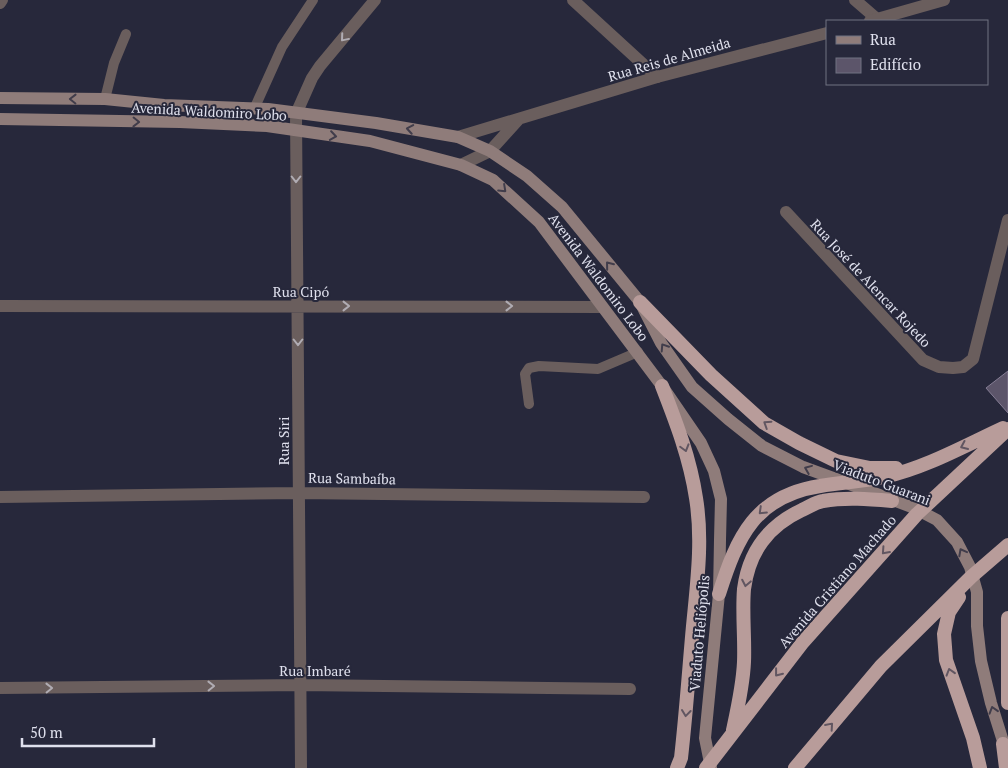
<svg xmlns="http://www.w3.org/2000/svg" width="1008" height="768" viewBox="0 0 1008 768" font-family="'PT Serif',serif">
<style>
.building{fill:#5c556a;stroke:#867e95}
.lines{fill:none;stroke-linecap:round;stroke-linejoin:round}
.service{stroke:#6a5e5d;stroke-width:10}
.minor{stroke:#6a5e5d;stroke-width:12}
.tertiary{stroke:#6a5e5d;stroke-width:12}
.secondary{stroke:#8f7c7a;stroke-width:12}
.trunk{stroke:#b89c9a;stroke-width:14}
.oneway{stroke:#b0acb3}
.oneway2{stroke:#413d4b}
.oneway3{stroke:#615661}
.labels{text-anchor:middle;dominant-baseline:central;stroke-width:4;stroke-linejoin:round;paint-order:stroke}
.street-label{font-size:14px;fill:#dfe0ed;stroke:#27283b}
</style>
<rect width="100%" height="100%" fill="#27283b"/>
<path class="building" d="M 1008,371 L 1008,413 L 986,388 Z"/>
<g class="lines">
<path class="service" d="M 105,99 L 114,63 L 126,34
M 255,107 L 282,47 L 313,0
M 529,404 L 525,374 L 529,368 L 539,366 L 598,369 L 638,352"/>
<path class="minor" d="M 573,0 L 657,77
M 855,0 L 877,19
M 0,3 L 2,0
M 786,212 L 923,360 L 939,367 L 953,368 L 963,367 L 973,359 L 1008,220
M 0,306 L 602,307
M 0,497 L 299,493 L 644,497
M 0,688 L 301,685 L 630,689
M 301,768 L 296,114 L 312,78 L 320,66 L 375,0"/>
<path class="tertiary" d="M 870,21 L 944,0
M 458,137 L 657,77 L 827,33
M 461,165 L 490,151 L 518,120"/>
<path class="secondary" d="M 0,98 L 105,99 L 164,105 L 268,109 L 376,123 L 458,137 L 490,151 L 527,176 L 562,207 L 640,302 L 661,343 L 692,387 L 728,419 L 762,446 L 803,467 L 912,507 L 937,520 L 957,542 L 970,567 L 977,592 L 977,626 L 981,661 L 991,703 L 1007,754
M 0,119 L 180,122 L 267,126 L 370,141 L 461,165 L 493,180 L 539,222 L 662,386 L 701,443 L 714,471 L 721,499 L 720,540 L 719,594 L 705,738 L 711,768"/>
<path class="trunk" d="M 640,302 L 711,375 L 764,423 L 799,443 L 836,461 L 870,468 L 896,468
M 662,386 C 676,422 690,458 696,498 C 703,540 697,584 693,626 C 689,670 686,714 681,758 L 677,768
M 719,594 C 737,537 755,496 820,486 C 841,482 863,482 884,477 C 925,468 964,446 1003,428
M 959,597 L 949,612 L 944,634 L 946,660 L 973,738 L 980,768
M 1008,618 L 1008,703
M 733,730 C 738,707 743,685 744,662 C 745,638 742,613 744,589 C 749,551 768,526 802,510 C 809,507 816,502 823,501 C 846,497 869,499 892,501
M 1003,744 L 1006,768
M 706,768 L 803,642 L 917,514 L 1008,429
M 795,768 L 881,666 L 971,577 L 1008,545"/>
</g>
<defs><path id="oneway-chevron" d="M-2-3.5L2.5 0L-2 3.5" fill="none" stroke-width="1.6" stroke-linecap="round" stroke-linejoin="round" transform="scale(1.25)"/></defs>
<g class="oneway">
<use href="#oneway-chevron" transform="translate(344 38) rotate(130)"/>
<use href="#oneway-chevron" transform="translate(296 179) rotate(90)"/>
<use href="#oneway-chevron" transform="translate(346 306)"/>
<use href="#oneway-chevron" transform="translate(509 306)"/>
<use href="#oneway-chevron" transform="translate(298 342) rotate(90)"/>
<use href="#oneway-chevron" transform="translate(211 686) rotate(-1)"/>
<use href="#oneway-chevron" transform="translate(49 688) rotate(-1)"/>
</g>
<g class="oneway2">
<use href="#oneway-chevron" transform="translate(73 99) rotate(-179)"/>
<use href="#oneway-chevron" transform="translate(136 122) rotate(1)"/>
<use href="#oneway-chevron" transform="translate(410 129) rotate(-170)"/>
<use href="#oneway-chevron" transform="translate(333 136) rotate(8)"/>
<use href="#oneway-chevron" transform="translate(503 189) rotate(43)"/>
<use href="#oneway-chevron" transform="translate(609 265) rotate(-129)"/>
<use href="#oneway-chevron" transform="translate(664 347) rotate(-123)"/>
<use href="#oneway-chevron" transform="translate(808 469) rotate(-158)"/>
<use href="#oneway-chevron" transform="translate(962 552) rotate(-118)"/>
<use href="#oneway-chevron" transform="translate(993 710) rotate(-107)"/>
</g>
<g class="oneway3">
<use href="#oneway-chevron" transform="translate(767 424) rotate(-147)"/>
<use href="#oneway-chevron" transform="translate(964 446) rotate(156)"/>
<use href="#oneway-chevron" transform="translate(685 448) rotate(74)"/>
<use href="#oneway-chevron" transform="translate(762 511) rotate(136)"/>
<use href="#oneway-chevron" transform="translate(885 551) rotate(132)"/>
<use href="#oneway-chevron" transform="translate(746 583) rotate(101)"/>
<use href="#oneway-chevron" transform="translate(950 672) rotate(-107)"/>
<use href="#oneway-chevron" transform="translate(778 673) rotate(128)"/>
<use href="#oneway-chevron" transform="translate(686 713) rotate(97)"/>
<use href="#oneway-chevron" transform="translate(830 726) rotate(-49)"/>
</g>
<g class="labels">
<g class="street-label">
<text transform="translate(669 59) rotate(-16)">Rua Reis de Almeida</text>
<text transform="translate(209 111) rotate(3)">Avenida Waldomiro Lobo</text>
<text transform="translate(599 277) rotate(53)">Avenida Waldomiro Lobo</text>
<text transform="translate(871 283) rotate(47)">Rua José de Alencar Rojedo</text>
<text x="301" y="291">Rua Cipó</text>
<text transform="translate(283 441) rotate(-90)">Rua Siri</text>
<text transform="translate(352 478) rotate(1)">Rua Sambaíba</text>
<text transform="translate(882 482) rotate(21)">Viaduto Guarani</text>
<text transform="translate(837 581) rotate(-49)">Avenida Cristiano Machado</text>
<text transform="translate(699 633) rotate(-85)">Viaduto Heliópolis</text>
<text x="315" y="670">Rua Imbaré</text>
</g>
</g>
<rect x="826" y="20" width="162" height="65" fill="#27283b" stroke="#717282"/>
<rect x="836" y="36" width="25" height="8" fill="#8f7c7a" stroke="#717282"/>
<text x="870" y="45" font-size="15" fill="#dfe0ed">Rua</text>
<rect x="836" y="58" width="25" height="15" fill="#5c556a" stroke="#717282"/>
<text x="870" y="70" font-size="15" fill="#dfe0ed">Edifício</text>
<path d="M22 738v8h132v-8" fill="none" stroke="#dfe0ed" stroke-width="2.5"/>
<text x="30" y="738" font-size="15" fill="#dfe0ed" stroke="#27283b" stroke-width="4" paint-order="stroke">50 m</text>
</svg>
